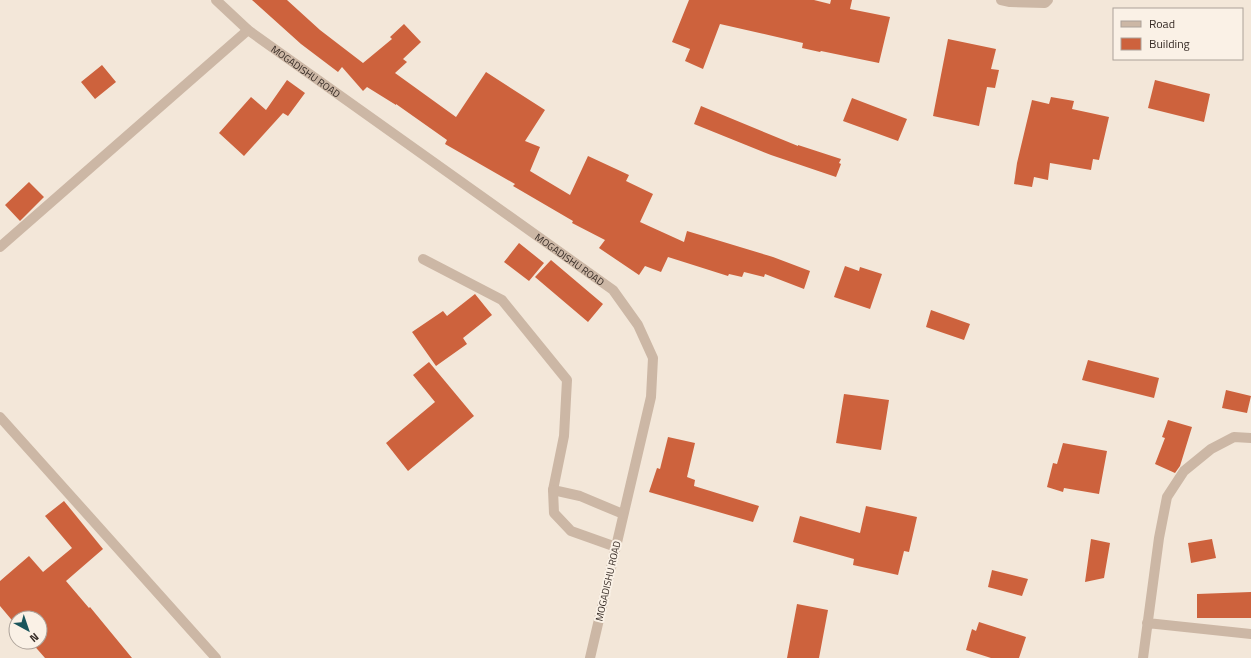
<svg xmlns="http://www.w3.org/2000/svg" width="1251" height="658" viewBox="0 0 1251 658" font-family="'Titillium Web',sans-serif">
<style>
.building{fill:#cd623d}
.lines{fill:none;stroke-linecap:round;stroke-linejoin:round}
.service{stroke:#ccb7a5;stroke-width:10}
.minor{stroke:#ccb7a5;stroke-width:10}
.labels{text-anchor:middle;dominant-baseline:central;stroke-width:4;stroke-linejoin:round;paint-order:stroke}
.street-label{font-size:10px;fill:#372c26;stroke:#faf1e6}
</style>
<rect width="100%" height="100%" fill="#f3e7d9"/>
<path class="building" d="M 252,0 L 287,0 L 320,30 L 363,63 L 392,39 L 390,37 L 404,24 L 421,42 L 403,59 L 407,62 L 395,73 L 456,117 L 486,72 L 545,110 L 525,141 L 540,147 L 530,171 L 570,195 L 588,156 L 629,175 L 626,181 L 653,194 L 640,222 L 684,242 L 687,231 L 773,257 L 810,271 L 804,289 L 765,274 L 764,277 L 744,272 L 742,277 L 729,274 L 728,276 L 668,257 L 661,272 L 645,266 L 639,275 L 599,248 L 605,240 L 572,223 L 573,221 L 513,186 L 515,184 L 445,144 L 447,140 L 396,104 L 396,105 L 367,87 L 363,91 L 342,67 L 338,72 L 301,44 Z
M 689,0 L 814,0 L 830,4 L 831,0 L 852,0 L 850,9 L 890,17 L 879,63 L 821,51 L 820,52 L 802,48 L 803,43 L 720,24 L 703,69 L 685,61 L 690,49 L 672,42 Z
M 948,39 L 996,49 L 991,69 L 999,70 L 995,88 L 987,87 L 979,126 L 933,116 Z
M 102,65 L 116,82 L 95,99 L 81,82 Z
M 287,80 L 305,93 L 288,116 L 283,113 L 244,156 L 219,133 L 251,97 L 266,110 Z
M 1155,80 L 1210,94 L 1204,122 L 1148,108 Z
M 1051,97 L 1074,101 L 1072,109 L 1109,117 L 1099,160 L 1093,159 L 1091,170 L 1050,163 L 1048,180 L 1034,177 L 1032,187 L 1014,184 L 1017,163 L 1032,100 L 1049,104 Z
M 852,98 L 907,119 L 898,141 L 843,121 Z
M 701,106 L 798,146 L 798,145 L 841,159 L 839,163 L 841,164 L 836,177 L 771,155 L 694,124 Z
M 29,182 L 44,197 L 20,221 L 5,205 Z
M 519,243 L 544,263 L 529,281 L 504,262 Z
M 551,260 L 603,304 L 588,322 L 535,277 Z
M 845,266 L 859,271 L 860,267 L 882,274 L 870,309 L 834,297 Z
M 475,294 L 492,315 L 463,338 L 467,344 L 436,366 L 412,332 L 443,311 L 447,316 Z
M 931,310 L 970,324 L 964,340 L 926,327 Z
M 1088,360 L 1159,378 L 1154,398 L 1082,380 Z
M 429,362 L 474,416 L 408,471 L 386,443 L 435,402 L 413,375 Z
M 1226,390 L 1251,396 L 1247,413 L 1222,408 Z
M 844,394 L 889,400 L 881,450 L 836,443 Z
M 1168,420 L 1192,427 L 1180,466 L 1175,473 L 1155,464 L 1165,438 L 1162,437 Z
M 668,437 L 695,443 L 687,477 L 695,480 L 694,486 L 759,506 L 753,522 L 649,492 L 657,468 L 660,469 Z
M 1063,443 L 1107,451 L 1099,494 L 1064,488 L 1063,492 L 1047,487 L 1053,463 L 1057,464 Z
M 64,501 L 103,549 L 66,581 L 89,608 L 90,607 L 132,658 L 45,658 L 31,642 L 40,642 L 40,618 L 16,618 L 16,625 L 0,606 L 0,581 L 29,556 L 43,572 L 72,548 L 45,516 Z
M 866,506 L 917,517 L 909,552 L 904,551 L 898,575 L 853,565 L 854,559 L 793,542 L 800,516 L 860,533 Z
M 1091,539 L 1110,543 L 1104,578 L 1085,582 Z
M 1212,539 L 1216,558 L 1191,563 L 1188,543 Z
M 992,570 L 1028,579 L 1022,596 L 988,587 Z
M 1251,592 L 1251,618 L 1197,618 L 1197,594 Z
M 797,604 L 828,610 L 819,658 L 787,658 Z
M 979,622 L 1026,637 L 1019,658 L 991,658 L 966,650 L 972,629 L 976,631 Z"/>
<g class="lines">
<path class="service" d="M 1147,623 L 1251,634
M 1143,658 L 1159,538 L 1167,497 L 1184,471 L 1211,449 L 1234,437 L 1251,438"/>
<g class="minor">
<path id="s1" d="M 216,0 L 248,30 L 613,290 L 638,325 L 653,358 L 651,397 L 590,658"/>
<path d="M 1001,0 L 1010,2 L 1045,3 L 1048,0"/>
<path d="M 0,247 L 248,30"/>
<path d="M 423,259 L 502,300 L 567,380 L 564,436 L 553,490 L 580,496 L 623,514"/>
<path d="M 0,417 L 216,658"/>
<path d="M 553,490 L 554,513 L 571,531 L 616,547"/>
</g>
</g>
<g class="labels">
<g class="street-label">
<text stroke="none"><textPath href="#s1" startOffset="115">MOGADISHU ROAD</textPath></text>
<text stroke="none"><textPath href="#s1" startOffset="439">MOGADISHU ROAD</textPath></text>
<text transform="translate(608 581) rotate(-77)">MOGADISHU ROAD</text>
</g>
</g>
<rect x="1113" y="8" width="130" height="52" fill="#faf1e6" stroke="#aca299"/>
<rect x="1121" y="21" width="20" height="6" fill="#ccb7a5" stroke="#aca299"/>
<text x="1149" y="28" font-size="12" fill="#372c26">Road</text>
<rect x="1121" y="38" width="20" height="12" fill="#cd623d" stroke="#aca299"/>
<text x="1149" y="48" font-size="12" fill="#372c26">Building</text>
<g transform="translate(28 630) rotate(140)"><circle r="19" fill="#faf1e6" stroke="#aca299"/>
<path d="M0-3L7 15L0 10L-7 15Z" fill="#1a555b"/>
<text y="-6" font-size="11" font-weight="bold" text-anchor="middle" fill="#372c26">N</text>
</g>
</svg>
